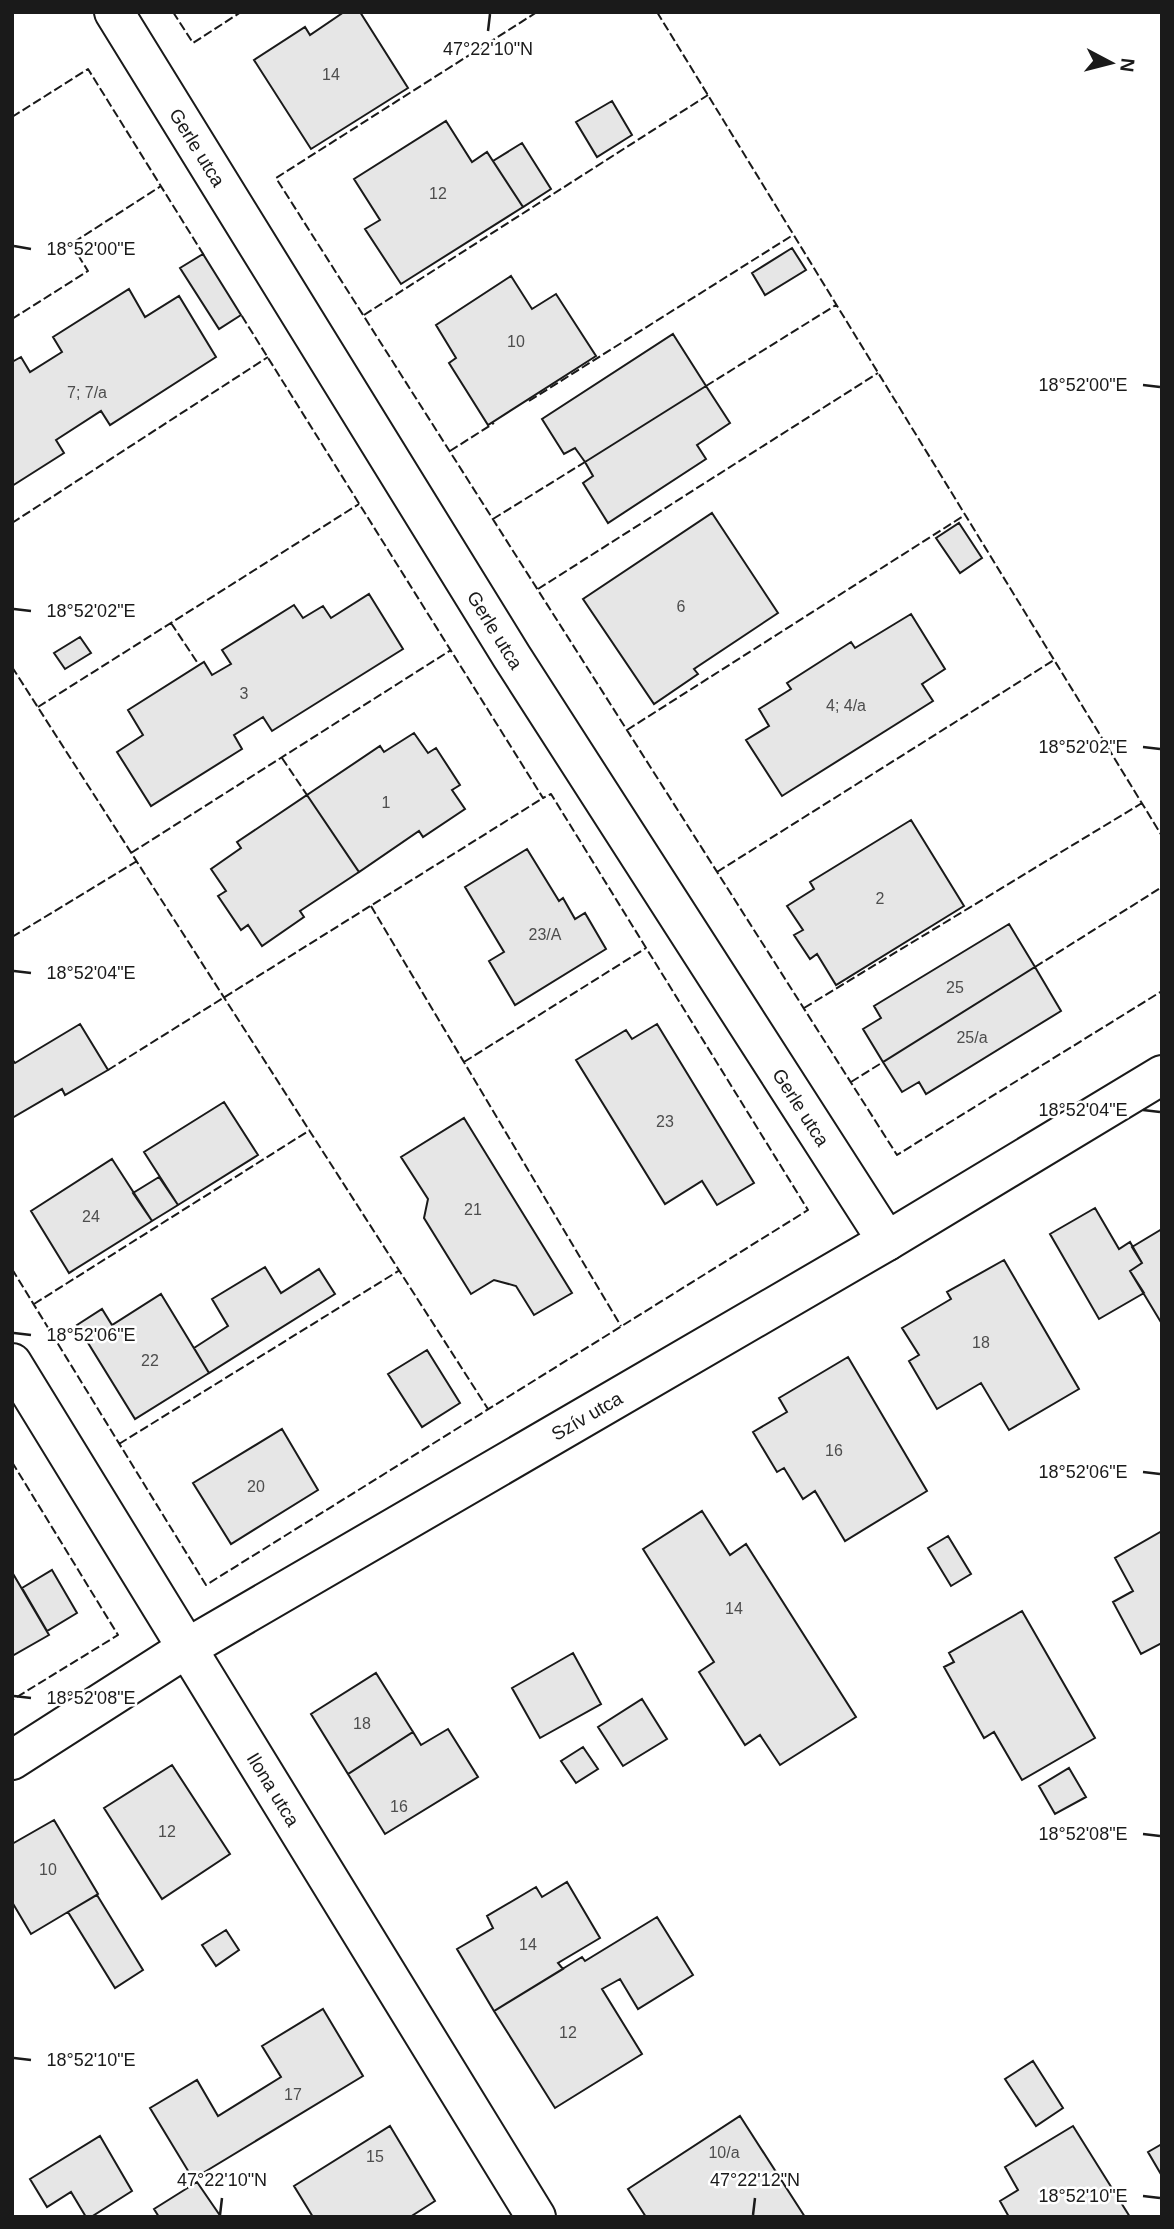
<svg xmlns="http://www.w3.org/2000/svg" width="1174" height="2229" viewBox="0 0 1174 2229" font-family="Arial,sans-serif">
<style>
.building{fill:#e6e6e6;stroke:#1a1a1a;stroke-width:2}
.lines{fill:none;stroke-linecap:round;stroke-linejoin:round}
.street-casing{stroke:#1a1a1a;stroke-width:42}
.street{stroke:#fff;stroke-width:38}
.fence{stroke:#1a1a1a;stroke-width:2;stroke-dasharray:9 3.5;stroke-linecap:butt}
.ticks{fill:none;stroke:#1a1a1a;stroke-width:2.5}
.labels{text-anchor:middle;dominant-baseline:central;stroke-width:5;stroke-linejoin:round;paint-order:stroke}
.number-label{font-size:16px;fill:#4d4d4d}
.street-label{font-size:19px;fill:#1a1a1a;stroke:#fff}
.ticks-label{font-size:18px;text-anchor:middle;fill:#1a1a1a;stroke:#fff;stroke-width:5;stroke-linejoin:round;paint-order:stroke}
</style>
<rect width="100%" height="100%" fill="#fff"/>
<path class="building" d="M 344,12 L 360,12 L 408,88 L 311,149 L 254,60 L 305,27 L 310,35 Z
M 612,101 L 632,135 L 597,157 L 576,122 Z
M 446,121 L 472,162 L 487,152 L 523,207 L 401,284 L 365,229 L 380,220 L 354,179 Z
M 522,143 L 551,189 L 523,207 L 493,161 Z
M 792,248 L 806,270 L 765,295 L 752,273 Z
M 203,254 L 241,315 L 219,329 L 180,268 Z
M 511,276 L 532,309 L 556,294 L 596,356 L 488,425 L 449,363 L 456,358 L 436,325 Z
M 129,289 L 145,317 L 179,296 L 216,357 L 110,425 L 101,411 L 56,440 L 64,453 L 12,486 L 12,362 L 21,357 L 30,372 L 62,352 L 53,337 Z
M 673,334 L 706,386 L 585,462 L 575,448 L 564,454 L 542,419 Z
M 706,386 L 730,423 L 697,445 L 706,459 L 608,523 L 583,483 L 593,476 L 585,462 Z
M 712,513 L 778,613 L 694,669 L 698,674 L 654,704 L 583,599 Z
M 959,523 L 982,558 L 960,573 L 936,538 Z
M 369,594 L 403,649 L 272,731 L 263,717 L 234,735 L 242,749 L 151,806 L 117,752 L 143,735 L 128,710 L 204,662 L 212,675 L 231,664 L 222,650 L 294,605 L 303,618 L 323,606 L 331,618 Z
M 911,614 L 945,669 L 922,684 L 933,701 L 782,796 L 746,740 L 769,726 L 759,709 L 791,689 L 787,683 L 851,642 L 855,648 Z
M 80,637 L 91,653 L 65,669 L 54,653 Z
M 414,733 L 428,753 L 436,748 L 460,785 L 452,790 L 465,809 L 423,837 L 419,831 L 359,872 L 307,795 L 380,746 L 384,752 Z
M 307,795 L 359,872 L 300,911 L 304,917 L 262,946 L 248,925 L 241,930 L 218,896 L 226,891 L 211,869 L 241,848 L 237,842 Z
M 911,820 L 964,906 L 836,985 L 817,954 L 810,959 L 794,935 L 803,930 L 787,906 L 814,889 L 810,882 Z
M 527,849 L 559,901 L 563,898 L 575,919 L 585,913 L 606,949 L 515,1005 L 489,961 L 504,952 L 465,887 Z
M 1009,924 L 1035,967 L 883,1062 L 863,1029 L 881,1018 L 874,1006 Z
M 1035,967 L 1061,1011 L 926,1094 L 919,1082 L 902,1092 L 883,1062 Z
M 80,1024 L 108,1070 L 65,1095 L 62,1089 L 12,1118 L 12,1059 L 15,1063 Z
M 657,1024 L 754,1183 L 717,1205 L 702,1181 L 665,1204 L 576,1060 L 626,1030 L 632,1039 Z
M 224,1102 L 258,1155 L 178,1205 L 144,1152 Z
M 464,1118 L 572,1293 L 534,1315 L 516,1286 L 494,1280 L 471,1294 L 424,1218 L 428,1199 L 401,1157 Z
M 112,1159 L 152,1221 L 69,1273 L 31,1211 Z
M 159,1177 L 178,1205 L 152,1221 L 133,1193 Z
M 1095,1208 L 1119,1249 L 1130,1242 L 1142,1263 L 1130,1271 L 1144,1293 L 1099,1319 L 1050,1234 Z
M 1162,1229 L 1162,1324 L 1130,1271 L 1142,1263 L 1132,1247 Z
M 1004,1260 L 1079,1389 L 1009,1430 L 981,1383 L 937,1409 L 909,1361 L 919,1355 L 902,1328 L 951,1299 L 947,1292 Z
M 265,1267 L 281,1293 L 319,1269 L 335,1294 L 209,1373 L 194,1348 L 228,1326 L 212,1299 Z
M 161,1294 L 209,1373 L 135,1419 L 77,1325 L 102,1309 L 112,1325 Z
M 427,1350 L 460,1403 L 422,1427 L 388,1374 Z
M 848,1357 L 927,1491 L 845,1541 L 815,1491 L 803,1499 L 784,1468 L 777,1472 L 753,1432 L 787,1412 L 779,1398 Z
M 282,1429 L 318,1490 L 231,1544 L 193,1483 Z
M 702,1511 L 730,1555 L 746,1544 L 856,1717 L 780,1765 L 760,1735 L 745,1745 L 699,1672 L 714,1662 L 643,1549 Z
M 1162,1531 L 1162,1643 L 1141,1654 L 1113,1602 L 1133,1591 L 1115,1558 Z
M 948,1536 L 971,1574 L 951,1586 L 928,1548 Z
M 52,1570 L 77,1613 L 47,1631 L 22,1588 Z
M 12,1572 L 49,1635 L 12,1656 Z
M 1022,1611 L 1095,1738 L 1022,1780 L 994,1732 L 984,1738 L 944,1667 L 954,1662 L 949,1653 Z
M 573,1653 L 601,1704 L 540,1738 L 512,1688 Z
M 376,1673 L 413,1732 L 348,1774 L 311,1714 Z
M 642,1699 L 667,1739 L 623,1766 L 598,1727 Z
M 448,1729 L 478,1777 L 385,1834 L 348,1774 L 413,1732 L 421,1745 Z
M 583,1747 L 598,1769 L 576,1783 L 561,1761 Z
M 172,1765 L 230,1854 L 162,1899 L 104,1808 Z
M 1069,1768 L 1086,1797 L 1055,1814 L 1039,1786 Z
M 54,1820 L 98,1894 L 31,1934 L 12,1902 L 12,1844 Z
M 567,1882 L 600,1938 L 558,1963 L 563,1969 L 494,2011 L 457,1949 L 493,1928 L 487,1916 L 536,1887 L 542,1897 Z
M 97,1895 L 143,1970 L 115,1988 L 68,1912 Z
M 657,1917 L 693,1975 L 638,2009 L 620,1979 L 602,1989 L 642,2054 L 555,2108 L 494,2011 L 582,1957 L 585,1961 Z
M 226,1930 L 239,1950 L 216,1966 L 202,1945 Z
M 323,2009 L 363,2076 L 193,2179 L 150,2108 L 197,2080 L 218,2116 L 281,2077 L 262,2046 Z
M 1033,2061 L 1063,2108 L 1036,2126 L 1005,2079 Z
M 740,2116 L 805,2217 L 646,2217 L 628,2189 Z
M 390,2126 L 435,2201 L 410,2217 L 313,2217 L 294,2186 Z
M 1073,2126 L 1130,2217 L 1009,2217 L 1000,2201 L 1018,2190 L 1005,2167 Z
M 100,2136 L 132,2191 L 91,2217 L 86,2217 L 71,2192 L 47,2207 L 30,2179 Z
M 1162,2144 L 1162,2176 L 1148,2152 Z
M 197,2182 L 221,2217 L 159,2217 L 154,2209 Z"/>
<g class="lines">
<defs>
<g id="street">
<path id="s1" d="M 114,12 L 512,657 L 887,1241"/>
<path id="s2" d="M 12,1363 L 536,2217"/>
<path id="s3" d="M 12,1760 L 187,1648 L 887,1241 L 1162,1075"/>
</g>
</defs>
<use href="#street" class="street-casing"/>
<use href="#street" class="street"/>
<path class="fence" d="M 173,12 L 193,43 L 241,12
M 537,12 L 276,178 L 897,1155 L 1162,991
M 657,12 L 1162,836
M 12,117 L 88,69 L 205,257
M 364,315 L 708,95
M 12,319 L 88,271 L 71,244 L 161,186
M 706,386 L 836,305
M 529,401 L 793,235
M 450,451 L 494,423
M 493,519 L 585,462
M 12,523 L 268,357
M 538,589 L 878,373
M 171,623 L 199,665
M 12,667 L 488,1409
M 38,707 L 359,504
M 627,730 L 965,515
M 282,758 L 307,795
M 131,853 L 451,650
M 717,872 L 1054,660
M 371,906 L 621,1326
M 12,937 L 137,861
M 1035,967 L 1162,887
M 804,1008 L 1142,803
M 464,1062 L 646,948
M 108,1070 L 543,798
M 851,1082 L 883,1062
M 12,1269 L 206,1585 L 808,1210 L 551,794 L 543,798 L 240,313
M 34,1304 L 310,1130
M 119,1444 L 400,1270
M 12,1462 L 118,1635 L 12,1700"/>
</g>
<path class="ticks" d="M 488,31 L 490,14M 14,246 L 31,249M 1143,385 L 1160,387M 14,609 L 31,611M 1143,747 L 1160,749M 14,971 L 31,973M 1143,1110 L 1160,1112M 14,1333 L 31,1335M 1143,1472 L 1160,1474M 14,1696 L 31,1698M 1143,1834 L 1160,1836M 14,2058 L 31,2060M 1143,2196 L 1160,2198M 220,2215 L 222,2198M 753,2215 L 755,2198"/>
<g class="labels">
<g class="number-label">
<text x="331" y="74">14</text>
<text x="438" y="193">12</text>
<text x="516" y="341">10</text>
<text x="87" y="392">7; 7/a</text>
<text x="681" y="606">6</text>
<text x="244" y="693">3</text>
<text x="846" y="705">4; 4/a</text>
<text x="386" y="802">1</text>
<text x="880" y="898">2</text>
<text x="545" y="934">23/A</text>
<text x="955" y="987">25</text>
<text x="972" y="1037">25/a</text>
<text x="665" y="1121">23</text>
<text x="473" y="1209">21</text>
<text x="91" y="1216">24</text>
<text x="981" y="1342">18</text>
<text x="150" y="1360">22</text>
<text x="834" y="1450">16</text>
<text x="256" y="1486">20</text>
<text x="734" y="1608">14</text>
<text x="362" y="1723">18</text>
<text x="399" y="1806">16</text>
<text x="167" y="1831">12</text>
<text x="48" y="1869">10</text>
<text x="528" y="1944">14</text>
<text x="568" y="2032">12</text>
<text x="293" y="2094">17</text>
<text x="724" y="2152">10/a</text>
<text x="375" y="2156">15</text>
</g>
<g class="street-label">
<text stroke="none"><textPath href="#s1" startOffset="159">Gerle utca</textPath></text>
<text stroke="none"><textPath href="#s1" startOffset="726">Gerle utca</textPath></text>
<text stroke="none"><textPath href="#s1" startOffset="1293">Gerle utca</textPath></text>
<text stroke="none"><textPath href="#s3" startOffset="670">Szív utca</textPath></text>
<text stroke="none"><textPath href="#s2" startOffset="500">Ilona utca</textPath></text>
</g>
</g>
<g class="ticks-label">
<text x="488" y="55">47°22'10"N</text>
<text x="91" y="255">18°52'00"E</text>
<text x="1083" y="391">18°52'00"E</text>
<text x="91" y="617">18°52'02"E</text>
<text x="1083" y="753">18°52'02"E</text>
<text x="91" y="979">18°52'04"E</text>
<text x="1083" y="1116">18°52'04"E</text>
<text x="91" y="1341">18°52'06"E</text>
<text x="1083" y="1478">18°52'06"E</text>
<text x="91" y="1704">18°52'08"E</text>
<text x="1083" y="1840">18°52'08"E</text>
<text x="91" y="2066">18°52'10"E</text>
<text x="222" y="2186">47°22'10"N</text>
<text x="755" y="2186">47°22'12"N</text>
<text x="1083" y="2202">18°52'10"E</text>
</g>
<rect width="1174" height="2229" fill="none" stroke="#1a1a1a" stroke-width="28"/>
<g transform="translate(1111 63) rotate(97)" stroke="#ffffff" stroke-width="5" paint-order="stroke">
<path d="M0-5L12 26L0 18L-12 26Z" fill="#1a1a1a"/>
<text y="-10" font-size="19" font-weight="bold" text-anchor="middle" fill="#1a1a1a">N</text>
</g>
</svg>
